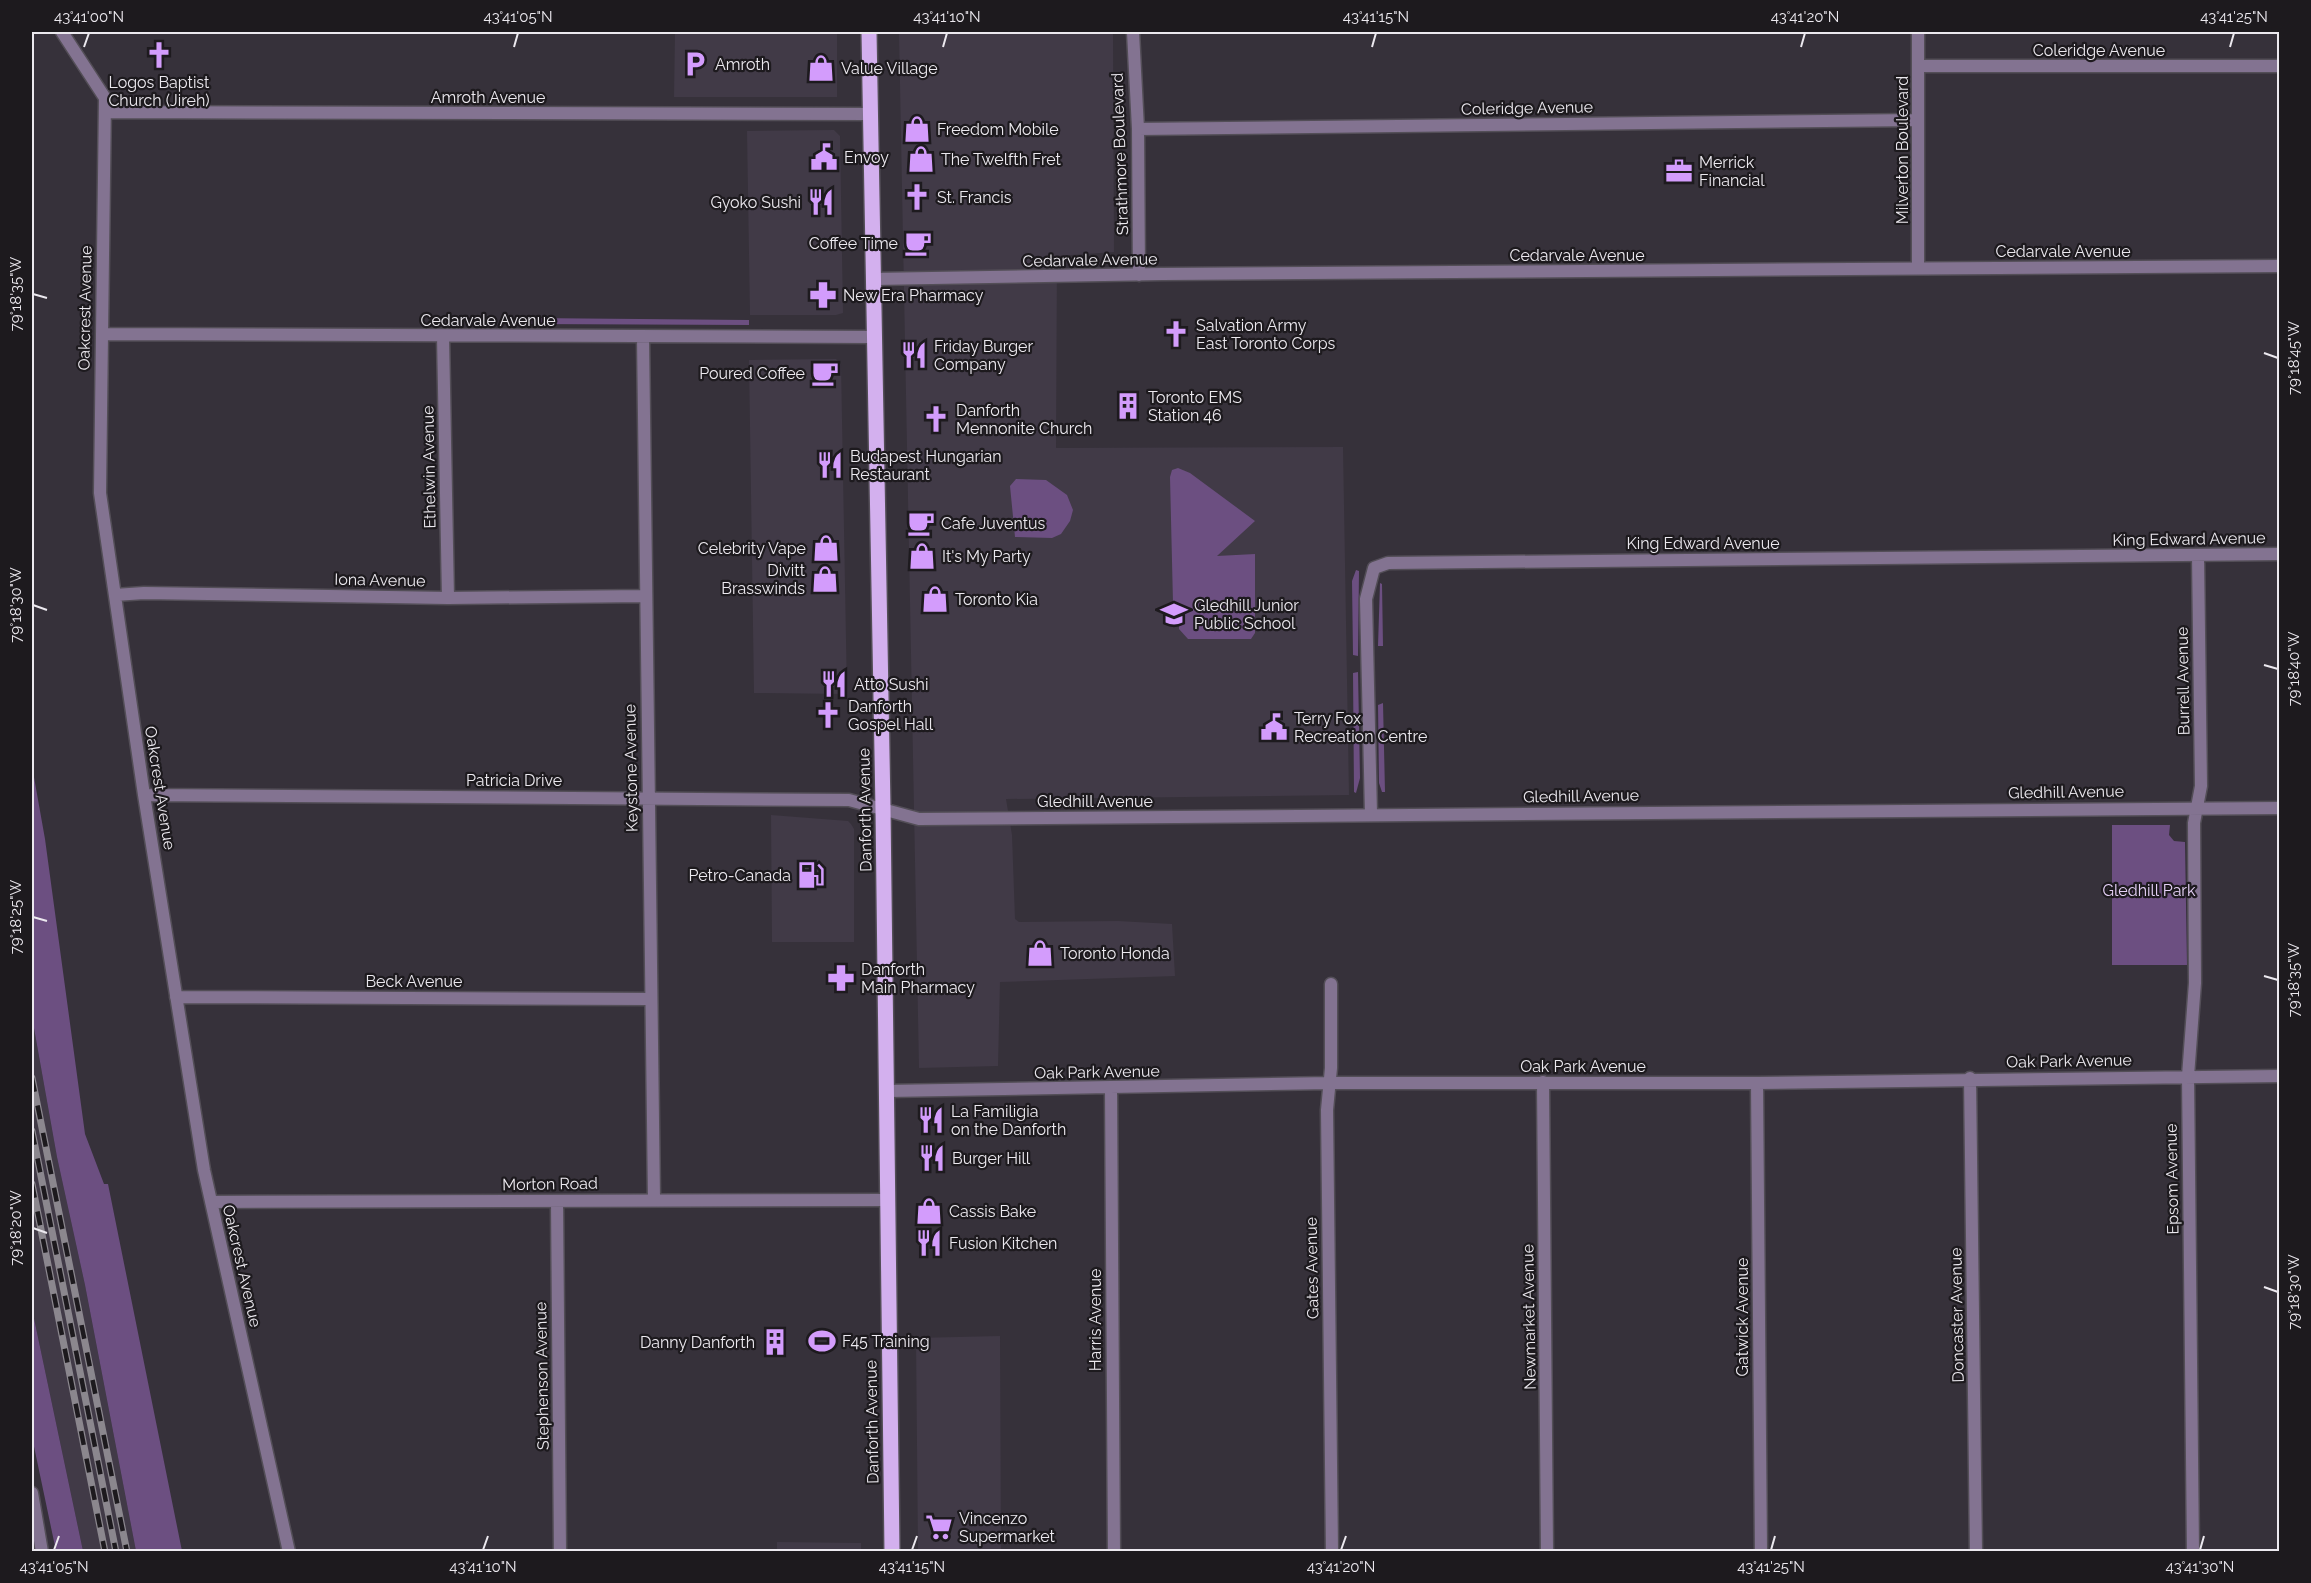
<svg xmlns="http://www.w3.org/2000/svg" width="2311" height="1583" viewBox="0 0 2311 1583" font-family="Raleway,sans-serif">
<style>
.built{fill:#413a47}
.green{fill:#6c4f81}
.lines{fill:none;stroke-linecap:round;stroke-linejoin:round}
.street-casing{stroke:#534e57;stroke-width:15}
.primary-casing{stroke:#534e57;stroke-width:18}
.street{stroke:#837391;stroke-width:12}
.primary{stroke:#d3b0ee;stroke-width:15}
.rail-casing{stroke:#8b878e;stroke-width:7}
.rail{stroke:#1d1a1e;stroke-width:4.5;stroke-dasharray:14;stroke-linecap:butt}
.ticks{fill:none;stroke:#ece9ef;stroke-width:2}
.labels{text-anchor:middle;dominant-baseline:central;stroke-width:4.5;stroke-linejoin:round;paint-order:stroke}
.street-label{font-size:16px;fill:#ece9ef;stroke:#1d1a1e}
.poi-label{font-size:16px;fill:#ece9ef;stroke:#1d1a1e;text-anchor:start}
.park-label{font-size:16px;fill:#e6d1f7;stroke:#1d1a1e}
.neatline{fill:none;stroke:#ece9ef;stroke-width:2}
.ticks-label{font-size:15px;text-anchor:middle;fill:#ece9ef}
</style>
<rect width="100%" height="100%" fill="#36313a"/>
<path class="built" d="M 675,32 L 837,32 L 837,97 L 674,97 Z
M 899,32 L 1113,32 L 1114,252 L 1057,256 L 1056,448 L 1343,447 L 1349,795 L 1006,799 L 1012,835 L 1015,919 L 1019,922 L 1118,921 L 1172,924 L 1175,976 L 1000,982 L 998,1066 L 919,1068 Z
M 834,130 L 840,136 L 843,313 L 836,315 L 750,315 L 747,131 Z
M 836,359 L 841,364 L 847,694 L 754,693 L 749,360 Z
M 771,815 L 848,821 L 851,824 L 854,829 L 854,942 L 772,942 Z
M 32,1017 L 57,1157 L 85,1285 L 136,1551 L 83,1551 L 32,1309 Z
M 1000,1336 L 1001,1551 L 918,1551 L 916,1338 Z
M 777,1542 L 861,1543 L 861,1551 L 777,1551 Z"/>
<path class="green" d="M 530,318 L 749,320 L 749,325 L 530,324 Z
M 1178,468 L 1190,473 L 1255,521 L 1217,556 L 1255,554 L 1255,633 L 1251,639 L 1188,639 L 1179,629 L 1179,604 L 1173,603 L 1170,477 L 1172,470 Z
M 1016,479 L 1046,480 L 1067,495 L 1073,510 L 1070,521 L 1061,534 L 1052,538 L 1015,537 L 1010,486 Z
M 1356,570 L 1359,571 L 1358,656 L 1353,655 L 1352,581 Z
M 1380,583 L 1382,584 L 1383,646 L 1378,646 Z
M 1358,672 L 1360,778 L 1356,793 L 1354,792 L 1353,673 Z
M 1383,703 L 1385,792 L 1382,792 L 1379,783 L 1378,705 Z
M 32,766 L 45,839 L 85,1134 L 104,1184 L 108,1184 L 182,1551 L 136,1551 L 85,1285 L 57,1157 L 32,1017 Z
M 2112,825 L 2170,825 L 2169,835 L 2174,841 L 2185,842 L 2187,965 L 2112,965 Z
M 32,1309 L 83,1551 L 56,1551 L 32,1437 Z"/>
<g class="lines">
<defs>
<path id="street" d="M 62,32 L 105,98 L 100,493 L 144,795 L 204,1170 L 289,1552
M 1133,32 L 1138,129 L 1139,275
M 1918,32 L 1918,268
M 1919,66 L 2280,66
M 105,112 L 871,114
M 1138,129 L 1917,120
M 874,279 L 1162,274 L 2280,266
M 102,334 L 874,337
M 443,336 L 448,598
M 643,337 L 654,1199
M 115,595 L 144,593 L 448,598 L 645,596
M 144,795 L 849,800 L 919,819 L 2280,808
M 1371,814 L 1366,599 L 1374,568 L 1388,563 L 2280,554
M 1331,984 L 1331,1068 L 1327,1110 L 1332,1552
M 176,997 L 651,999
M 1970,1078 L 1976,1552
M 1543,1082 L 1547,1552
M 1757,1083 L 1761,1552
M 1111,1088 L 1114,1552
M 887,1091 L 1330,1083 L 1757,1083 L 2280,1076
M 557,1201 L 560,1552
M 211,1202 L 888,1200
M 32,1493 L 42,1552
M 2193,1552 L 2188,1076 L 2195,983 L 2194,823 L 2201,786 L 2198,555"/>
<path id="primary" d="M 869,32 L 883,809 L 892,1552"/>
</defs>
<use href="#street" class="street-casing"/>
<use href="#primary" class="primary-casing"/>
<use href="#street" class="street"/>
<use href="#primary" class="primary"/>
<defs>
<path id="rail" d="M 32,1078 L 127,1552
M 32,1131 L 116,1552
M 32,1184 L 105,1552"/>
</defs>
<use href="#rail" class="rail-casing"/>
<use href="#rail" class="rail"/>
</g>
<path class="ticks" d="M 84,47 L 89,33M 514,47 L 518,33M 943,47 L 947,33M 1372,47 L 1376,33M 1801,47 L 1805,33M 2230,47 L 2234,33M 33,294 L 47,298M 2264,353 L 2278,358M 33,605 L 47,610M 2264,665 L 2278,669M 33,917 L 47,921M 2264,976 L 2278,980M 33,1228 L 47,1233M 2264,1287 L 2278,1292M 54,1550 L 59,1536M 483,1550 L 488,1536M 912,1550 L 917,1536M 1341,1550 L 1346,1536M 1771,1550 L 1775,1536M 2200,1550 L 2204,1536"/>
<defs>
<symbol id="church-bare" viewBox="-9 -9 18 18"><path d="M-1.2-6h2.4v3.5h3.3v2.4h-3.3V6h-2.4V-.1h-3.3v-2.4h3.3Z" fill="#d39cfc" stroke="#1d1a1e" stroke-width="2.5" paint-order="stroke"/></symbol>
<symbol id="parking-bare" viewBox="-9 -9 18 18"><path d="M-3.5-5.5H1a3.5 3.5 0 0 1 0 7H-1V5.5H-3.5ZM-1-3.4V-.6H.8a1.4 1.4 0 0 0 0-2.8Z" fill="#d39cfc" stroke="#1d1a1e" stroke-width="2.5" paint-order="stroke"/></symbol>
<symbol id="shop-bare" viewBox="-9 -9 18 18"><path d="M-5-2.5h2.3a2.7 3.5 0 0 1 5.4 0H5L5.5 6h-11ZM-1.5-2.5h3a1.5 2.3 0 0 0-3 0Z" fill="#d39cfc" stroke="#1d1a1e" stroke-width="2.5" paint-order="stroke"/></symbol>
<symbol id="civic-bare" viewBox="-9 -9 18 18"><path d="M-.6-6.5H3V-4.5H.6V-3L4-1V1h2V6H-6V1h2V-1L-.6-3ZM-1.2 2.5V6h2.4V2.5Z" fill="#d39cfc" stroke="#1d1a1e" stroke-width="2.5" paint-order="stroke"/></symbol>
<symbol id="office-bare" viewBox="-9 -9 18 18"><path d="M-6-3h4V-5.5h4V-3h4V5H-6ZM-1-4.5V-3h2v-1.5ZM-6 0V1H6V0Z" fill="#d39cfc" stroke="#1d1a1e" stroke-width="2.5" paint-order="stroke"/></symbol>
<symbol id="restaurant-bare" viewBox="-9 -9 18 18"><path d="M-5-6h1v4h1v-4h1v4h1v-4h1v5L-1.5 .5V6h-2V.5L-5-1ZM5-6V6H3V1.5H1.5Q1.5-4 5-6Z" fill="#d39cfc" stroke="#1d1a1e" stroke-width="2.5" paint-order="stroke"/></symbol>
<symbol id="cafe-bare" viewBox="-9 -9 18 18"><path d="M-5.5-4.5H6V0H3Q3 3.5 0 3.5H-2.5Q-5.5 3.5-5.5 0ZM3-3.2v2h1.7v-2ZM-6 4.5H4V6H-6Z" fill="#d39cfc" stroke="#1d1a1e" stroke-width="2.5" paint-order="stroke"/></symbol>
<symbol id="pharmacy-bare" viewBox="-9 -9 18 18"><path d="M-2-6h4v4h4v4h-4v4h-4v-4h-4v-4h4Z" fill="#d39cfc" stroke="#1d1a1e" stroke-width="2.5" paint-order="stroke"/></symbol>
<symbol id="building-bare" viewBox="-9 -9 18 18"><path d="M-4-6H4V6H1V3H-1V6H-4ZM-2.5-4.3h1.7v1.8h-1.7ZM.8-4.3h1.7v1.8H.8ZM-2.5-1h1.7V.8h-1.7ZM.8-1h1.7V.8H.8Z" fill="#d39cfc" stroke="#1d1a1e" stroke-width="2.5" paint-order="stroke"/></symbol>
<symbol id="school-bare" viewBox="-9 -9 18 18"><path d="M0-5L7-2L0 1L-7-2ZM-4 1L0 2.5L4 1V4Q0 6-4 4Z" fill="#d39cfc" stroke="#1d1a1e" stroke-width="2.5" paint-order="stroke"/></symbol>
<symbol id="fuel-bare" viewBox="-9 -9 18 18"><path d="M-5.5-6h7V0h2V4h1.3V-2.5L3-4.5l.8-.8L6-3V5H2.5V1h-1V6h-7ZM-4.2-4.7v3.2H.2V-4.7Z" fill="#d39cfc" stroke="#1d1a1e" stroke-width="2.5" paint-order="stroke"/></symbol>
<symbol id="stadium-bare" viewBox="-9 -9 18 18"><path d="M0-5a6.5 5 0 1 0 0 10a6.5 5 0 1 0 0-10ZM-3.5-1.8h7v3.6h-7Z" fill="#d39cfc" stroke="#1d1a1e" stroke-width="2.5" paint-order="stroke"/></symbol>
<symbol id="supermarket-bare" viewBox="-9 -9 18 18"><path d="M-6-5.5h2.5l.6 2H6L4.5 2H-2.5L-4.4-4H-6ZM-1.5 3.2a1.3 1.3 0 1 0 .1 0ZM3 3.2a1.3 1.3 0 1 0 .1 0Z" fill="#d39cfc" stroke="#1d1a1e" stroke-width="2.5" paint-order="stroke"/></symbol>
</defs>
<g fill-rule="evenodd">
<use href="#church-bare" x="140" y="36" width="38" height="38"/>
<use href="#parking-bare" x="676" y="45" width="38" height="38"/>
<use href="#shop-bare" x="802" y="49" width="38" height="38"/>
<use href="#shop-bare" x="898" y="110" width="38" height="38"/>
<use href="#civic-bare" x="805" y="138" width="38" height="38"/>
<use href="#shop-bare" x="902" y="140" width="38" height="38"/>
<use href="#office-bare" x="1660" y="152" width="38" height="38"/>
<use href="#church-bare" x="898" y="178" width="38" height="38"/>
<use href="#restaurant-bare" x="802" y="183" width="38" height="38"/>
<use href="#cafe-bare" x="899" y="224" width="38" height="38"/>
<use href="#pharmacy-bare" x="804" y="276" width="38" height="38"/>
<use href="#church-bare" x="1157" y="315" width="38" height="38"/>
<use href="#restaurant-bare" x="895" y="336" width="38" height="38"/>
<use href="#cafe-bare" x="806" y="354" width="38" height="38"/>
<use href="#building-bare" x="1109" y="387" width="38" height="38"/>
<use href="#church-bare" x="917" y="400" width="38" height="38"/>
<use href="#restaurant-bare" x="811" y="446" width="38" height="38"/>
<use href="#cafe-bare" x="902" y="504" width="38" height="38"/>
<use href="#shop-bare" x="807" y="529" width="38" height="38"/>
<use href="#shop-bare" x="903" y="537" width="38" height="38"/>
<use href="#shop-bare" x="806" y="560" width="38" height="38"/>
<use href="#shop-bare" x="916" y="580" width="38" height="38"/>
<use href="#school-bare" x="1155" y="595" width="38" height="38"/>
<use href="#restaurant-bare" x="815" y="665" width="38" height="38"/>
<use href="#church-bare" x="809" y="696" width="38" height="38"/>
<use href="#civic-bare" x="1255" y="708" width="38" height="38"/>
<use href="#fuel-bare" x="792" y="856" width="38" height="38"/>
<use href="#shop-bare" x="1021" y="934" width="38" height="38"/>
<use href="#pharmacy-bare" x="822" y="959" width="38" height="38"/>
<use href="#restaurant-bare" x="912" y="1101" width="38" height="38"/>
<use href="#restaurant-bare" x="913" y="1139" width="38" height="38"/>
<use href="#shop-bare" x="910" y="1192" width="38" height="38"/>
<use href="#restaurant-bare" x="910" y="1224" width="38" height="38"/>
<use href="#stadium-bare" x="803" y="1322" width="38" height="38"/>
<use href="#building-bare" x="756" y="1323" width="38" height="38"/>
<use href="#supermarket-bare" x="920" y="1508" width="38" height="38"/>
</g>
<g class="labels">
<g class="street-label">
<text x="2099" y="50">Coleridge Avenue</text>
<text x="488" y="97">Amroth Avenue</text>
<text transform="translate(1527 108) rotate(-1)">Coleridge Avenue</text>
<text transform="translate(1902 150) rotate(-90)">Milverton Boulevard</text>
<text transform="translate(1120 154) rotate(-92)">Strathmore Boulevard</text>
<text x="2063" y="251">Cedarvale Avenue</text>
<text x="1577" y="255">Cedarvale Avenue</text>
<text transform="translate(1090 260) rotate(-1)">Cedarvale Avenue</text>
<text transform="translate(85 308) rotate(-89)">Oakcrest Avenue</text>
<text x="488" y="320">Cedarvale Avenue</text>
<text transform="translate(429 467) rotate(-91)">Ethelwin Avenue</text>
<text transform="translate(2189 539) rotate(-1)">King Edward Avenue</text>
<text x="1703" y="543">King Edward Avenue</text>
<text transform="translate(380 580) rotate(1)">Iona Avenue</text>
<text transform="translate(2183 681) rotate(-91)">Burrell Avenue</text>
<text transform="translate(631 768) rotate(-91)">Keystone Avenue</text>
<text x="514" y="780">Patricia Drive</text>
<text transform="translate(160 788) rotate(81)">Oakcrest Avenue</text>
<text transform="translate(2066 792) rotate(-1)">Gledhill Avenue</text>
<text transform="translate(1581 796) rotate(-1)">Gledhill Avenue</text>
<text x="1095" y="801">Gledhill Avenue</text>
<text transform="translate(865 810) rotate(-91)">Danforth Avenue</text>
<text x="414" y="981">Beck Avenue</text>
<text transform="translate(2069 1061) rotate(-1)">Oak Park Avenue</text>
<text x="1583" y="1066">Oak Park Avenue</text>
<text transform="translate(1097 1072) rotate(-1)">Oak Park Avenue</text>
<text transform="translate(2172 1179) rotate(-91)">Epsom Avenue</text>
<text transform="translate(550 1184) rotate(-1)">Morton Road</text>
<text transform="translate(242 1266) rotate(77)">Oakcrest Avenue</text>
<text transform="translate(1312 1268) rotate(-91)">Gates Avenue</text>
<text transform="translate(1957 1315) rotate(-91)">Doncaster Avenue</text>
<text transform="translate(1529 1317) rotate(-91)">Newmarket Avenue</text>
<text transform="translate(1742 1317) rotate(-90)">Gatwick Avenue</text>
<text transform="translate(1095 1320) rotate(-90)">Harris Avenue</text>
<text transform="translate(542 1376) rotate(-91)">Stephenson Avenue</text>
<text transform="translate(872 1422) rotate(-91)">Danforth Avenue</text>
</g>
<g class="poi-label">
<text x="715" y="64">Amroth</text>
<text x="841" y="68">Value Village</text>
<text x="159" y="82" text-anchor="middle">Logos Baptist<tspan x="159" dy="18">Church (Jireh)</tspan></text>
<text x="937" y="129">Freedom Mobile</text>
<text x="844" y="157">Envoy</text>
<text x="941" y="159">The Twelfth Fret</text>
<text x="1699" y="162">Merrick<tspan x="1699" dy="18">Financial</tspan></text>
<text x="937" y="197">St. Francis</text>
<text x="801" y="202" text-anchor="end">Gyoko Sushi</text>
<text x="898" y="243" text-anchor="end">Coffee Time</text>
<text x="843" y="295">New Era Pharmacy</text>
<text x="1196" y="325">Salvation Army<tspan x="1196" dy="18">East Toronto Corps</tspan></text>
<text x="934" y="346">Friday Burger<tspan x="934" dy="18">Company</tspan></text>
<text x="805" y="373" text-anchor="end">Poured Coffee</text>
<text x="1148" y="397">Toronto EMS<tspan x="1148" dy="18">Station 46</tspan></text>
<text x="956" y="410">Danforth<tspan x="956" dy="18">Mennonite Church</tspan></text>
<text x="850" y="456">Budapest Hungarian<tspan x="850" dy="18">Restaurant</tspan></text>
<text x="941" y="523">Cafe Juventus</text>
<text x="806" y="548" text-anchor="end">Celebrity Vape</text>
<text x="942" y="556">It's My Party</text>
<text x="805" y="570" text-anchor="end">Divitt<tspan x="805" dy="18">Brasswinds</tspan></text>
<text x="955" y="599">Toronto Kia</text>
<text x="1194" y="605">Gledhill Junior<tspan x="1194" dy="18">Public School</tspan></text>
<text x="854" y="684">Atto Sushi</text>
<text x="848" y="706">Danforth<tspan x="848" dy="18">Gospel Hall</tspan></text>
<text x="1294" y="718">Terry Fox<tspan x="1294" dy="18">Recreation Centre</tspan></text>
<text x="791" y="875" text-anchor="end">Petro-Canada</text>
<text x="1060" y="953">Toronto Honda</text>
<text x="861" y="969">Danforth<tspan x="861" dy="18">Main Pharmacy</tspan></text>
<text x="951" y="1111">La Familigia<tspan x="951" dy="18">on the Danforth</tspan></text>
<text x="952" y="1158">Burger Hill</text>
<text x="949" y="1211">Cassis Bake</text>
<text x="949" y="1243">Fusion Kitchen</text>
<text x="842" y="1341">F45 Training</text>
<text x="755" y="1342" text-anchor="end">Danny Danforth</text>
<text x="959" y="1518">Vincenzo<tspan x="959" dy="18">Supermarket</tspan></text>
</g>
<g class="park-label">
<text x="2149" y="890">Gledhill Park</text>
</g>
</g>
<rect width="2311" height="1583" fill="none" stroke="#1d1a1e" stroke-width="66"/>
<rect x="33" y="33" width="2245" height="1517" class="neatline"/>
<g class="ticks-label">
<text x="89" y="22">43°41'00"N</text>
<text x="518" y="22">43°41'05"N</text>
<text x="947" y="22">43°41'10"N</text>
<text x="1376" y="22">43°41'15"N</text>
<text x="1805" y="22">43°41'20"N</text>
<text x="2234" y="22">43°41'25"N</text>
<text transform="translate(16 294) rotate(-90)" y="5">79°18'35"W</text>
<text transform="translate(2294 358) rotate(-90)" y="5">79°18'45"W</text>
<text transform="translate(16 605) rotate(-90)" y="5">79°18'30"W</text>
<text transform="translate(2294 669) rotate(-90)" y="5">79°18'40"W</text>
<text transform="translate(16 917) rotate(-90)" y="5">79°18'25"W</text>
<text transform="translate(2294 980) rotate(-90)" y="5">79°18'35"W</text>
<text transform="translate(16 1228) rotate(-90)" y="5">79°18'20"W</text>
<text transform="translate(2294 1292) rotate(-90)" y="5">79°18'30"W</text>
<text x="54" y="1572">43°41'05"N</text>
<text x="483" y="1572">43°41'10"N</text>
<text x="912" y="1572">43°41'15"N</text>
<text x="1341" y="1572">43°41'20"N</text>
<text x="1771" y="1572">43°41'25"N</text>
<text x="2200" y="1572">43°41'30"N</text>
</g>
</svg>
